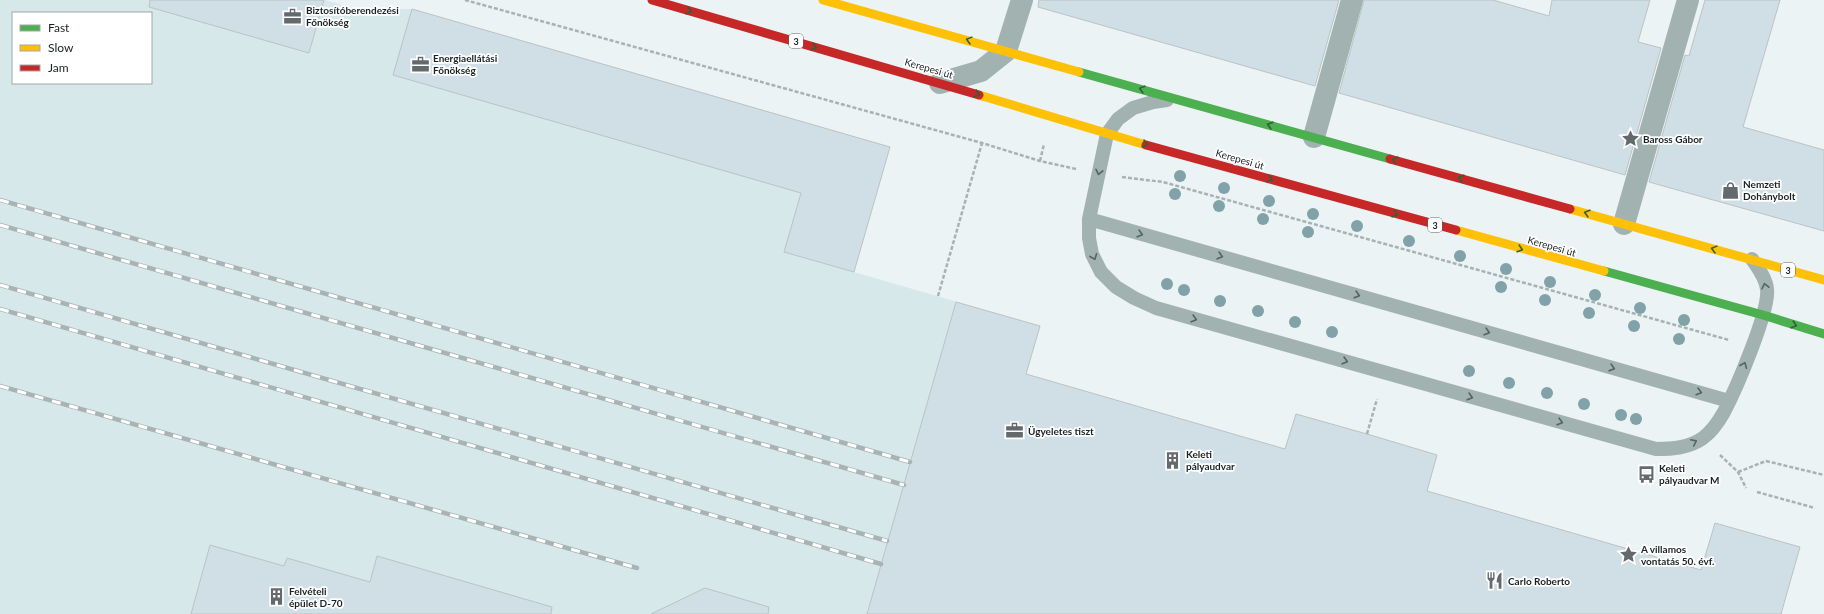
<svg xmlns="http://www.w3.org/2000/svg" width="1824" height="614" viewBox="0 0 1824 614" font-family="Lato,sans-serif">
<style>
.built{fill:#d7e8eb;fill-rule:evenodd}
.building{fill:#d0dfe5;stroke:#bcc2c4}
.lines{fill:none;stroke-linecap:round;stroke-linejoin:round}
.path{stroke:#a7b3b3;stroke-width:2.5;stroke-dasharray:4 2;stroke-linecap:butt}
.lane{stroke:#a1b2b0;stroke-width:14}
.street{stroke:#a1b2b0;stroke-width:22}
.fast{stroke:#4caf50;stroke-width:9}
.slow{stroke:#ffc107;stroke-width:9}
.jam{stroke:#c62828;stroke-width:9}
.rail-casing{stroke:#a9b3b4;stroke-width:4.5}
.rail{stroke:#fff;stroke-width:3;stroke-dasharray:9;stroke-linecap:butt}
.tree{fill:#80a2a8}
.oneway{stroke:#316137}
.oneway2{stroke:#576262}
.labels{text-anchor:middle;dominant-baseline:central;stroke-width:3.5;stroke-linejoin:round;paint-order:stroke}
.shield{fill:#fff;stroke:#5f6464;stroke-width:1}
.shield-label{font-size:9px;font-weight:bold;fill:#1b2122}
.poi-label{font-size:10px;font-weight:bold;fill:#1b2122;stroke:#fff;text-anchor:start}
.street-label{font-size:10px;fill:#1b2122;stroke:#fff}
</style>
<rect width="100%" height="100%" fill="#ebf3f5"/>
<path class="built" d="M 0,0 L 325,0 L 356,9 L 412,9 L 890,147 L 854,272 L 1040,326 L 1026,374 L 1285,449 L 1296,414 L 1367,434 L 1437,455 L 1427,491 L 1701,570 L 1715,523 L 1800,547 L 1781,614 L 0,614 ZM 13,13 L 151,13 L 151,83 L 13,83 Z"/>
<path class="building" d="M 150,0 L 324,0 L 309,53 L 149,7 Z
M 1039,0 L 1339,0 L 1315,86 L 1038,7 Z
M 1364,0 L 1493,0 L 1549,16 L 1552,0 L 1650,0 L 1638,42 L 1661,48 L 1625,175 L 1339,93 Z
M 1705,0 L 1780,0 L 1743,127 L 1824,150 L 1824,231 L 1649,182 L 1685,55 L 1689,56 Z
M 412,9 L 890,147 L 854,272 L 784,252 L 801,193 L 393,75 Z
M 956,302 L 1040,326 L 1026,374 L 1285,449 L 1296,414 L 1367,434 L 1437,455 L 1427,491 L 1701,570 L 1715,523 L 1800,547 L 1781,614 L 867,614 Z
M 210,545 L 284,566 L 287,558 L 370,582 L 377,556 L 552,607 L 551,614 L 191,614 Z
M 705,588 L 769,607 L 768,614 L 651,614 Z"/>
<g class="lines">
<path class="path" d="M 465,0 L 982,143 L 1040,161 L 1076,169
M 1040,161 L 1044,144
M 1122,177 L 1163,182 L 1729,340
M 938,296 L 982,143
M 1367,434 L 1377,399
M 1720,455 L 1738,472 L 1746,488
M 1738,472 L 1766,461 L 1824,475
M 1757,492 L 1815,508"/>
<path class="lane" d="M 1167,100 L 1153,102 L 1133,108 L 1118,119 L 1107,134 L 1089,219 L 1089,238 L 1092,254 L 1101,272 L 1116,287 L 1134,298 L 1156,308 L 1656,449 C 1672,449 1689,448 1703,438 C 1711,432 1719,421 1724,412 C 1735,391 1770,311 1767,289 C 1766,278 1758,268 1752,259
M 1089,219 L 1729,401"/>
<path class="street" d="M 940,83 L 981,71 L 1006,51 L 1022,0
M 1314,137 L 1352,0
M 1624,224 L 1688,0"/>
<path class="fast" d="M 1079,72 L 1390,159
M 1604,271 L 1763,315 L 1824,334"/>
<path class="slow" d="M 823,0 L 1079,72
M 979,95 L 1146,145
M 1570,209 L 1824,280
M 1456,230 L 1604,271"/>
<path class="jam" d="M 652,0 L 979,95
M 1146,145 L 1456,230
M 1390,159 L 1570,209"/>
<defs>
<path id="rail" d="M 0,200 L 910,462
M 0,225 L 904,485
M 0,285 L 887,541
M 0,309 L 881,564
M 0,386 L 637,568"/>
</defs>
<use href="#rail" class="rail-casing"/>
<use href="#rail" class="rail"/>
</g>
<g class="tree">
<circle cx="1180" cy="176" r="6"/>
<circle cx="1224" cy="188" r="6"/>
<circle cx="1175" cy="194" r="6"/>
<circle cx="1269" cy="201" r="6"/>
<circle cx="1219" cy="206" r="6"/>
<circle cx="1313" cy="214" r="6"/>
<circle cx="1263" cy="219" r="6"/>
<circle cx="1357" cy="226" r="6"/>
<circle cx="1308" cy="232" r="6"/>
<circle cx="1409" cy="241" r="6"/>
<circle cx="1460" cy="256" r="6"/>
<circle cx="1506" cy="269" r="6"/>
<circle cx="1550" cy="282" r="6"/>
<circle cx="1167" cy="284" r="6"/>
<circle cx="1501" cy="287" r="6"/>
<circle cx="1184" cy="290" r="6"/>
<circle cx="1595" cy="295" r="6"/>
<circle cx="1545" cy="300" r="6"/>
<circle cx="1220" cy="301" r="6"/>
<circle cx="1640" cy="308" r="6"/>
<circle cx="1258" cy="311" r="6"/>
<circle cx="1589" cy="313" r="6"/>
<circle cx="1684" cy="320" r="6"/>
<circle cx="1295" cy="322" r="6"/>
<circle cx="1634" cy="326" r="6"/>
<circle cx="1332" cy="332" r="6"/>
<circle cx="1679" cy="339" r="6"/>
<circle cx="1469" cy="371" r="6"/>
<circle cx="1509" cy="383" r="6"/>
<circle cx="1547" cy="393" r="6"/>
<circle cx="1584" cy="404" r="6"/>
<circle cx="1621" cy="415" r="6"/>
<circle cx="1636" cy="419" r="6"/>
</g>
<defs><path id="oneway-chevron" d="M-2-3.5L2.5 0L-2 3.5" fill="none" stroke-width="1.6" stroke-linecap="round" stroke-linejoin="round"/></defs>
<g class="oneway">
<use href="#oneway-chevron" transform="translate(689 11) rotate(16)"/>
<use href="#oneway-chevron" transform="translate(969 40) rotate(-165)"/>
<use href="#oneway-chevron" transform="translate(814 47) rotate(16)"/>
<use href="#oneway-chevron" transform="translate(1142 89) rotate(-164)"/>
<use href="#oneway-chevron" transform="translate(977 94) rotate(18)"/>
<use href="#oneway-chevron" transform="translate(1270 125) rotate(-164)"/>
<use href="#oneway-chevron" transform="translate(1145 144) rotate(16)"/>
<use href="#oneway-chevron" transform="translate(1395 160) rotate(-165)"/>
<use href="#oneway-chevron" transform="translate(1461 178) rotate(-164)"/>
<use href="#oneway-chevron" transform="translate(1270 179) rotate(16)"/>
<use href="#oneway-chevron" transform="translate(1587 213) rotate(-164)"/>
<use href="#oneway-chevron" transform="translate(1395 214) rotate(16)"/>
<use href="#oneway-chevron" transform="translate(1520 249) rotate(16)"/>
<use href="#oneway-chevron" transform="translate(1714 249) rotate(-165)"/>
<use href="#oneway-chevron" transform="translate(1794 325) rotate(17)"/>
</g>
<g class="oneway2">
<use href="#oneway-chevron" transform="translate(1099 172) rotate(102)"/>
<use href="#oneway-chevron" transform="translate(1140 234) rotate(16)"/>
<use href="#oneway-chevron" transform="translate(1220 256) rotate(16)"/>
<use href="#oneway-chevron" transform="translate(1094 257) rotate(68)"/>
<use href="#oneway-chevron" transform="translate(1765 286) rotate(-103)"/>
<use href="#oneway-chevron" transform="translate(1357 295) rotate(16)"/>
<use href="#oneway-chevron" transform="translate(1194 319) rotate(16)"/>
<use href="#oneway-chevron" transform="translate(1487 332) rotate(16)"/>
<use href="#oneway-chevron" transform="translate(1345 361) rotate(16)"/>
<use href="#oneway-chevron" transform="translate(1744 365) rotate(-68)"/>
<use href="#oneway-chevron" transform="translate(1612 368) rotate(16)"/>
<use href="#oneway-chevron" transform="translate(1699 392) rotate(16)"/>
<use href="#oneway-chevron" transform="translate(1470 397) rotate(16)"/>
<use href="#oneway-chevron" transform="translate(1560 422) rotate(16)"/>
<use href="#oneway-chevron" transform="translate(1694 442) rotate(-26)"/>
</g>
<defs>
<symbol id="office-bare" viewBox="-9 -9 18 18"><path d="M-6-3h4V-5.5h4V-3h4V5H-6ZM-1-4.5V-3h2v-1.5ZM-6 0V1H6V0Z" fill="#646a6c" stroke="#fff" stroke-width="2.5" paint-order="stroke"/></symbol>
<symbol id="sight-bare" viewBox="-9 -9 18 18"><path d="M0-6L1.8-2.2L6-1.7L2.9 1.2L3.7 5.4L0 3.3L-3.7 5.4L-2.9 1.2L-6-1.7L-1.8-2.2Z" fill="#646a6c" stroke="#fff" stroke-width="2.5" paint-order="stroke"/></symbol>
<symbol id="shop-bare" viewBox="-9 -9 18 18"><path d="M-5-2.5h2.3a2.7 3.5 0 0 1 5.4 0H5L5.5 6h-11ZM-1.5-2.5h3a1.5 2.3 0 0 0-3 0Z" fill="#646a6c" stroke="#fff" stroke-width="2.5" paint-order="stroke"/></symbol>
<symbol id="building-bare" viewBox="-9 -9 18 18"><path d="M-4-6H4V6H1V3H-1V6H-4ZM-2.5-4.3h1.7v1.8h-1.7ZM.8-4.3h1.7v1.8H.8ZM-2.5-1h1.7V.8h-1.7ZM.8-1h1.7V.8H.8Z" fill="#646a6c" stroke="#fff" stroke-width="2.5" paint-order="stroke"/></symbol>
<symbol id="bus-bare" viewBox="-9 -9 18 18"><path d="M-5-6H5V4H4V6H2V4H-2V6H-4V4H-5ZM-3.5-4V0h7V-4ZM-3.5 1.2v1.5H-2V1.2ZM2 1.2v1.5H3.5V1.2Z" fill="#646a6c" stroke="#fff" stroke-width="2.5" paint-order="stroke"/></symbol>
<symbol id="restaurant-bare" viewBox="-9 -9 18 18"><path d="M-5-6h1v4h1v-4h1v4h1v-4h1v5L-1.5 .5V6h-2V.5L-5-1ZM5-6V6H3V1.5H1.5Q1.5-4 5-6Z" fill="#646a6c" stroke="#fff" stroke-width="2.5" paint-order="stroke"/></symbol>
</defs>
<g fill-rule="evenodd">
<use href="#office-bare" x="280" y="4" width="25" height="25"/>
<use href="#office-bare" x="408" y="52" width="25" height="25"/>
<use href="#sight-bare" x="1618" y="126" width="25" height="25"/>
<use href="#shop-bare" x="1718" y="178" width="25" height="25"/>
<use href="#office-bare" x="1002" y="418" width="25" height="25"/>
<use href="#building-bare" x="1160" y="448" width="25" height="25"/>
<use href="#bus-bare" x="1634" y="462" width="25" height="25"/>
<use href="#sight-bare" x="1616" y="542" width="25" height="25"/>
<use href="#restaurant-bare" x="1482" y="568" width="25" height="25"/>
<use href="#building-bare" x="264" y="584" width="25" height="25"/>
</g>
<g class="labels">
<g class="shield">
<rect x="789" y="34" width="14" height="14" rx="3"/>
<rect x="1428" y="218" width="14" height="14" rx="3"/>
<rect x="1781" y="263" width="14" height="14" rx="3"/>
</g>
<g class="shield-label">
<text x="796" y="41">3</text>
<text x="1435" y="225">3</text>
<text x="1788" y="270">3</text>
</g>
<g class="poi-label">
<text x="306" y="10">Biztosítóberendezési<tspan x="306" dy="12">Főnökség</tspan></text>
<text x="433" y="58">Energiaellátási<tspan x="433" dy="12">Főnökség</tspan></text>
<text x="1643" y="139">Baross Gábor</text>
<text x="1743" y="184">Nemzeti<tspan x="1743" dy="12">Dohánybolt</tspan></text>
<text x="1028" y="431">Ügyeletes tiszt</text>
<text x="1186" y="454">Keleti<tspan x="1186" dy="12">pályaudvar</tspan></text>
<text x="1659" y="468">Keleti<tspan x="1659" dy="12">pályaudvar M</tspan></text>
<text x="1641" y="549">A villamos<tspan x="1641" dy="12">vontatás 50. évf.</tspan></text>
<text x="1508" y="581">Carlo Roberto</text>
<text x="289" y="591">Felvételi<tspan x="289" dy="12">épület D-70</tspan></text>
</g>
<g class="street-label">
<text transform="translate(929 68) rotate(16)">Kerepesi út</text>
<text transform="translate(1240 159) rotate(16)">Kerepesi út</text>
<text transform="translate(1552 246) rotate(16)">Kerepesi út</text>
</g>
</g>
<rect x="12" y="12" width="140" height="72" fill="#ffffff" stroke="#a4a6a7"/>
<rect x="20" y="25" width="20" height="6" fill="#4caf50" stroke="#a4a6a7"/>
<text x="48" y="32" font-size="12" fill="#1b2122">Fast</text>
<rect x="20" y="45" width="20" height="6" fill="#ffc107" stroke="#a4a6a7"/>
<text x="48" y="52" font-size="12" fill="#1b2122">Slow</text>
<rect x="20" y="65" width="20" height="6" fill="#c62828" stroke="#a4a6a7"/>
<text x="48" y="72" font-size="12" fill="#1b2122">Jam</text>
</svg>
